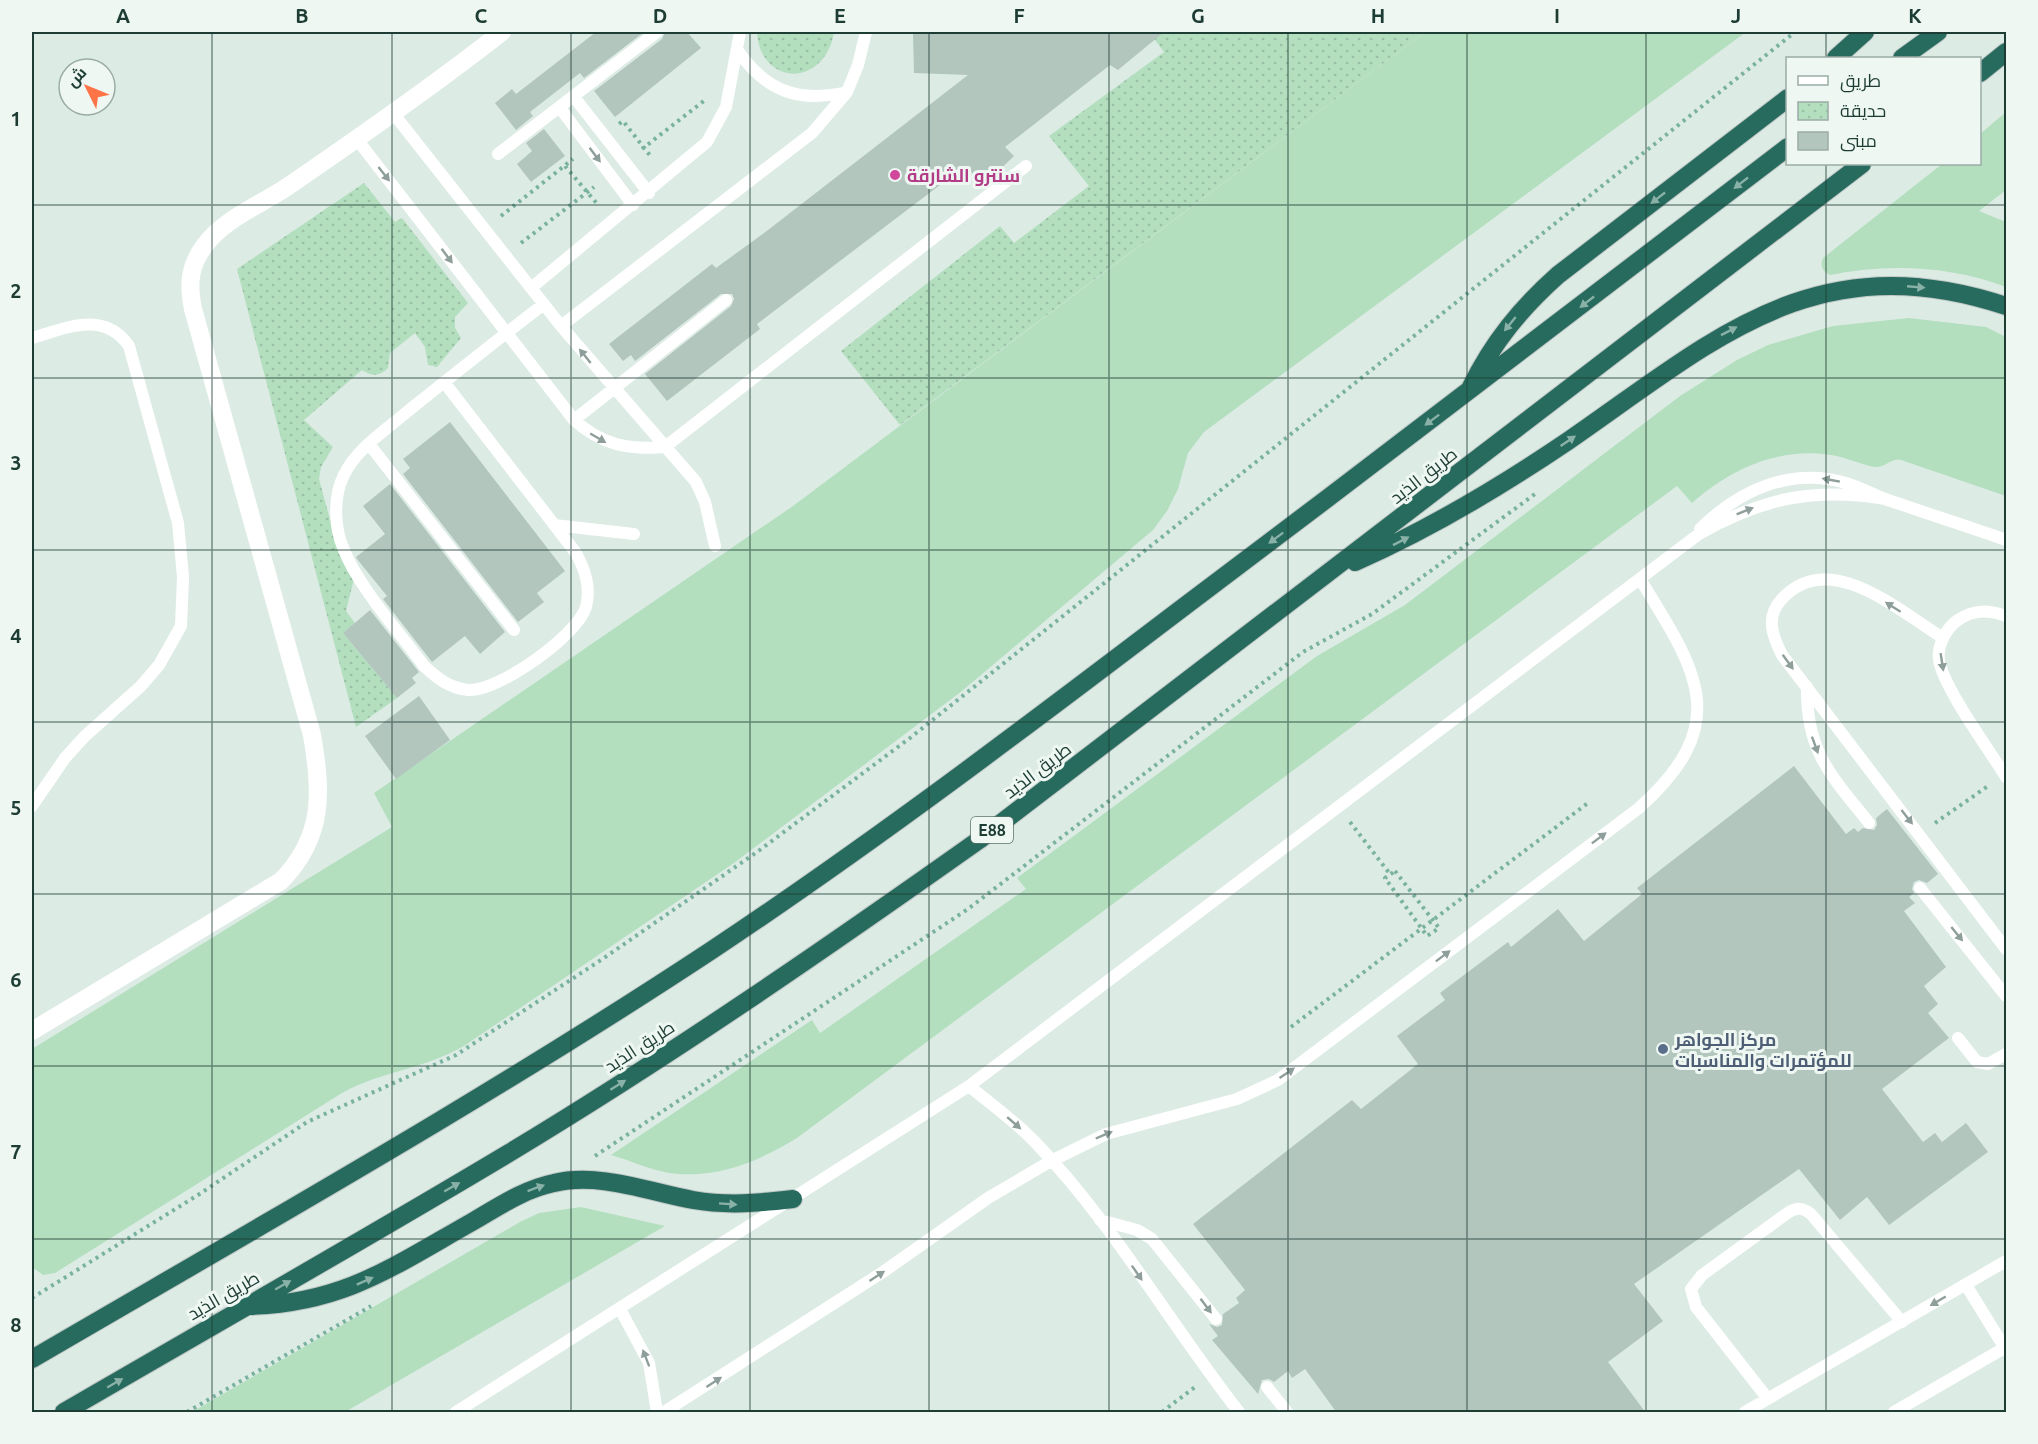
<svg xmlns="http://www.w3.org/2000/svg" width="2038" height="1444" viewBox="0 0 2038 1444" font-family="Ubuntu,Cairo,sans-serif">
<style>
.grass{fill:#b3dfbf}
.park{fill:url(#park-dots)}
.building{fill:#b2c6be}
.lines{fill:none;stroke-linecap:round;stroke-linejoin:round}
.motorway-casing{stroke:#c0c8c6;stroke-width:20}
.path{stroke:#7ab2a0;stroke-width:4;stroke-dasharray:3 4.5;stroke-linecap:butt}
.service{stroke:#fff;stroke-width:12}
.minor{stroke:#fff;stroke-width:18}
.motorway{stroke:#266b5d;stroke-width:18}
.oneway{fill:#8e9e9a}
.oneway2{fill:#8ab1a8}
.grid{fill:none;stroke:#1d3c34;stroke-width:1.5;stroke-opacity:0.55}
.hotel-dot{fill:#d1479c;stroke:#eef7f2;stroke-width:2}
.service-dot{fill:#5c6f8a;stroke:#eef7f2;stroke-width:2}
.labels{text-anchor:middle;dominant-baseline:central;stroke-width:6;stroke-linejoin:round;paint-order:stroke}
.shield{fill:#eef7f2;stroke:#5c746d;stroke-width:1.5}
.shield-label{font-size:16px;font-weight:bold;fill:#1d3c34}
.hotel-label{font-size:18px;font-weight:bold;fill:#b23c85;stroke:#eef7f2;text-anchor:start}
.street-label{font-size:18px;fill:#1d3c34;stroke:#eef7f2}
.service-label{font-size:18px;font-weight:bold;fill:#4e5e75;stroke:#eef7f2;text-anchor:start}
.neatline{fill:none;stroke:#1d3c34;stroke-width:2}
.grid-label{font-size:20px;text-anchor:middle;font-weight:bold;fill:#1d3c34}
</style>
<defs>
<pattern id="park-dots" width="8" height="8" patternUnits="userSpaceOnUse" patternTransform="scale(1.5)"><rect width="8" height="8" fill="#b3dfbf"/><path d="M2 2h.1M6 6h.1" fill="none" stroke="#9ac0a5" stroke-width="1.8" stroke-linecap="round"/></pattern>
</defs>
<rect width="100%" height="100%" fill="#ddebe5"/>
<path class="grass" d="M 1425,32 L 1746,32 L 1204,432 L 1188,453 L 1178,489 L 1167,511 L 1153,530 L 962,691 L 734,863 L 464,1046 C 424,1069 382,1071 342,1093 L 55,1273 L 43,1275 L 32,1267 L 32,1049 L 392,827 L 374,793 L 793,506 Z
M 2006,112 L 2006,190 L 1979,211 L 2006,222 L 2006,287 C 1951,266 1888,263 1830,275 C 1822,271 1820,266 1823,258 L 1942,164 L 1980,164 L 1980,134 Z
M 1909,318 L 1986,327 L 2006,337 L 2006,496 L 1901,460 C 1890,458 1885,468 1875,467 C 1861,465 1846,457 1831,455 C 1778,447 1731,469 1692,503 L 1677,486 L 797,1138 C 761,1160 722,1177 679,1174 C 657,1173 632,1161 611,1155 L 812,1020 L 820,1033 L 1026,889 L 1017,878 L 1317,656 L 1405,605 L 1680,396 L 1737,360 L 1768,345 L 1833,326 Z
M 581,1207 L 665,1226 L 345,1412 L 192,1412 L 520,1222 L 539,1213 Z"/>
<path class="park" d="M 757,32 L 834,32 C 825,88 760,87 757,32 Z
M 1149,32 L 1425,32 L 900,425 L 841,351 L 1000,226 L 1014,243 L 1089,186 L 1049,136 L 1164,52 Z
M 364,183 L 395,222 L 402,218 L 468,303 L 455,317 L 455,328 L 461,338 L 437,367 L 428,365 L 425,347 L 415,333 L 390,353 L 388,368 C 380,376 372,377 362,370 L 304,420 L 333,447 L 321,467 L 319,479 L 335,538 L 354,579 L 346,611 L 355,623 L 343,633 L 397,698 L 356,727 L 237,269 Z"/>
<path class="building" d="M 596,32 L 644,32 L 584,78 L 580,73 L 530,112 L 533,116 L 516,130 L 495,103 L 512,89 L 516,94 Z
M 665,32 L 687,32 L 701,48 L 615,117 L 594,91 L 662,39 Z
M 919,32 L 1164,32 L 1118,70 L 1110,65 L 1005,147 L 1014,156 L 984,185 L 965,166 L 757,324 L 760,329 L 667,401 L 645,374 L 731,306 L 734,299 L 732,294 L 721,294 L 635,361 L 631,355 L 623,361 L 609,344 L 712,264 L 716,268 L 768,230 L 968,75 L 914,73 L 913,34 Z
M 544,129 L 565,156 L 531,182 L 517,164 L 532,151 L 526,143 Z
M 450,422 L 565,571 L 537,593 L 544,602 L 518,622 L 403,474 L 410,468 L 403,459 Z
M 390,484 L 505,632 L 480,654 L 465,636 L 432,662 L 383,599 L 387,596 L 357,559 L 356,557 L 385,534 L 363,506 Z
M 370,610 L 419,672 L 412,678 L 416,683 L 397,698 L 343,633 Z
M 419,696 L 450,740 L 396,779 L 365,736 Z
M 1794,766 L 1846,834 L 1854,828 L 1858,832 L 1863,828 L 1874,830 L 1877,825 L 1876,818 L 1887,809 L 1938,874 L 1927,883 L 1919,880 L 1914,882 L 1912,889 L 1914,893 L 1909,897 L 1915,903 L 1904,911 L 1946,967 L 1924,986 L 1938,1004 L 1928,1013 L 1949,1038 L 1882,1089 L 1923,1142 L 1935,1133 L 1942,1142 L 1966,1123 L 1988,1152 L 1889,1225 L 1867,1197 L 1840,1220 L 1799,1169 L 1634,1284 L 1663,1321 L 1608,1362 L 1646,1413 L 1337,1413 L 1305,1369 L 1292,1378 L 1288,1371 L 1274,1382 L 1269,1379 L 1262,1380 L 1258,1394 L 1212,1340 L 1218,1336 L 1209,1324 L 1217,1327 L 1222,1325 L 1223,1314 L 1239,1303 L 1236,1298 L 1245,1290 L 1193,1224 L 1352,1100 L 1361,1109 L 1418,1064 L 1397,1036 L 1445,1000 L 1440,993 L 1508,942 L 1511,947 L 1558,909 L 1584,941 L 1642,894 L 1637,888 Z"/>
<g class="lines">
<defs>
<path id="motorway" d="M 1836,58 L 1865,32
M 1902,58 L 1938,32
M 1980,73 L 2006,52
M 1471,387 C 1493,342 1521,308 1558,275 L 1788,98
M 1355,562 C 1430,529 1500,487 1568,441 C 1714,340 1815,243 2006,306
M 249,1306 C 344,1303 392,1267 472,1222 C 498,1207 524,1189 554,1183 C 599,1172 649,1192 693,1200 C 728,1206 759,1203 793,1199
M 32,1359 C 260,1226 491,1096 712,950 C 873,843 1027,726 1181,609 C 1384,456 1586,302 1788,147
M 64,1412 C 212,1326 362,1241 509,1153 C 670,1056 825,949 979,840 L 1862,164"/>
</defs>
<use href="#motorway" class="motorway-casing"/>
<path class="path" d="M 619,124 L 623,121 L 652,158
M 642,149 L 705,100
M 565,166 L 599,206
M 501,216 L 573,159
M 521,243 L 594,187
M 1350,822 L 1390,874
M 1935,823 L 1988,786
M 1395,871 L 1439,928 L 1427,936 L 1385,878 Z
M 1291,1027 L 1588,803
M 595,1156 L 968,909 L 1303,652 L 1372,614 L 1535,494
M 32,1298 L 198,1195 L 307,1122 L 456,1055 L 604,958 L 757,852 L 910,738 L 1795,32
M 187,1412 L 371,1306
M 1162,1412 L 1195,1387"/>
<path class="service" d="M 738,51 C 767,92 799,103 847,92
M 574,97 L 649,193
M 560,108 L 633,205
M 393,113 L 561,326 L 696,482 L 705,502 L 715,546
M 356,138 L 574,420 C 602,445 628,450 665,447 L 1026,166
M 498,154 L 657,32
M 531,288 L 707,142 L 726,107 L 740,32
M 561,326 L 812,133 L 847,92 L 858,65 L 866,32
M 32,338 C 66,328 104,310 129,346 L 178,523 L 183,577 L 181,626 L 159,665 L 141,686 L 84,737 L 65,758 L 32,806
M 444,382 L 576,553 C 585,570 591,587 586,607 C 577,636 498,692 468,690 C 449,688 437,678 424,666 C 400,633 358,586 344,550 C 334,528 333,496 344,475 C 357,448 386,430 408,411 C 453,375 498,339 544,304
M 574,420 L 726,300
M 369,444 L 514,630
M 554,525 L 634,534
M 1700,529 C 1739,490 1790,467 1846,483 C 1860,487 1874,495 1888,500 C 1928,514 1967,526 2006,540
M 2006,616 C 1989,610 1974,609 1958,620 C 1946,628 1937,646 1939,660 C 1943,687 1990,751 2006,777
M 1943,638 C 1898,610 1828,547 1781,600 C 1765,618 1773,637 1782,655 L 2006,949
M 1807,687 C 1806,752 1831,775 1869,823
M 1920,888 L 2006,996
M 1958,1038 L 1977,1062 L 1988,1064 L 2006,1054
M 969,1086 C 991,1104 1015,1121 1035,1142 C 1113,1223 1170,1324 1239,1412
M 1100,1220 L 1137,1230 L 1152,1239 L 1216,1319
M 1966,1285 L 2006,1350
M 620,1309 L 649,1363 L 657,1412
M 1267,1387 L 1287,1412
M 1768,1399 L 1696,1307 L 1691,1289 L 1702,1275 L 1789,1212 C 1798,1207 1803,1208 1811,1214 L 1902,1322
M 456,1412 L 969,1086 L 1699,534 C 1762,498 1815,487 1886,499
M 664,1412 L 883,1272 L 988,1198 L 1051,1161 L 1106,1134 L 1237,1099 L 1278,1080 L 1639,808 C 1734,723 1697,671 1640,579
M 1745,1412 L 2006,1261
M 1894,1412 L 2006,1347"/>
<path class="minor" d="M 32,1031 L 281,881 C 324,837 322,793 312,735 L 193,309 C 188,284 189,266 205,245 C 224,219 260,205 287,187 C 360,137 433,86 502,32"/>
<use href="#motorway" class="motorway"/>
</g>
<defs><path id="oneway-solid" d="M-6-.8H1V-3.2L6.5 0L1 3.2V.8H-6Z" transform="scale(1.5)"/></defs>
<g class="oneway">
<use href="#oneway-solid" transform="translate(595 155) rotate(53)"/>
<use href="#oneway-solid" transform="translate(384 174) rotate(52)"/>
<use href="#oneway-solid" transform="translate(447 256) rotate(53)"/>
<use href="#oneway-solid" transform="translate(585 356) rotate(-129)"/>
<use href="#oneway-solid" transform="translate(598 438) rotate(30)"/>
<use href="#oneway-solid" transform="translate(1831 480) rotate(-170)"/>
<use href="#oneway-solid" transform="translate(1745 511) rotate(-22)"/>
<use href="#oneway-solid" transform="translate(1893 607) rotate(-148)"/>
<use href="#oneway-solid" transform="translate(1788 662) rotate(54)"/>
<use href="#oneway-solid" transform="translate(1942 662) rotate(81)"/>
<use href="#oneway-solid" transform="translate(1815 745) rotate(70)"/>
<use href="#oneway-solid" transform="translate(1907 817) rotate(52)"/>
<use href="#oneway-solid" transform="translate(1599 838) rotate(-37)"/>
<use href="#oneway-solid" transform="translate(1957 934) rotate(51)"/>
<use href="#oneway-solid" transform="translate(1443 956) rotate(-37)"/>
<use href="#oneway-solid" transform="translate(1287 1073) rotate(-34)"/>
<use href="#oneway-solid" transform="translate(1014 1123) rotate(41)"/>
<use href="#oneway-solid" transform="translate(1104 1135) rotate(-23)"/>
<use href="#oneway-solid" transform="translate(1137 1273) rotate(55)"/>
<use href="#oneway-solid" transform="translate(877 1276) rotate(-33)"/>
<use href="#oneway-solid" transform="translate(1938 1301) rotate(150)"/>
<use href="#oneway-solid" transform="translate(1206 1306) rotate(53)"/>
<use href="#oneway-solid" transform="translate(646 1358) rotate(-111)"/>
<use href="#oneway-solid" transform="translate(714 1382) rotate(-33)"/>
</g>
<g class="oneway2">
<use href="#oneway-solid" transform="translate(1741 183) rotate(142)"/>
<use href="#oneway-solid" transform="translate(1658 198) rotate(142)"/>
<use href="#oneway-solid" transform="translate(1916 287) rotate(5)"/>
<use href="#oneway-solid" transform="translate(1587 302) rotate(142)"/>
<use href="#oneway-solid" transform="translate(1510 324) rotate(129)"/>
<use href="#oneway-solid" transform="translate(1729 331) rotate(-27)"/>
<use href="#oneway-solid" transform="translate(1432 420) rotate(143)"/>
<use href="#oneway-solid" transform="translate(1568 441) rotate(-34)"/>
<use href="#oneway-solid" transform="translate(1276 538) rotate(143)"/>
<use href="#oneway-solid" transform="translate(1401 541) rotate(-27)"/>
<use href="#oneway-solid" transform="translate(618 1085) rotate(-32)"/>
<use href="#oneway-solid" transform="translate(452 1187) rotate(-30)"/>
<use href="#oneway-solid" transform="translate(536 1188) rotate(-20)"/>
<use href="#oneway-solid" transform="translate(728 1204) rotate(4)"/>
<use href="#oneway-solid" transform="translate(365 1281) rotate(-24)"/>
<use href="#oneway-solid" transform="translate(283 1285) rotate(-30)"/>
<use href="#oneway-solid" transform="translate(115 1383) rotate(-30)"/>
</g>
<path class="grid" d="M 212,32 L 212,1412M 392,32 L 392,1412M 571,32 L 571,1412M 750,32 L 750,1412M 929,32 L 929,1412M 1109,32 L 1109,1412M 1288,32 L 1288,1412M 1467,32 L 1467,1412M 1646,32 L 1646,1412M 1826,32 L 1826,58M 1826,164 L 1826,1412M 32,205 L 2006,205M 32,378 L 2006,378M 32,550 L 2006,550M 32,722 L 2006,722M 32,894 L 2006,894M 32,1066 L 2006,1066M 32,1239 L 2006,1239"/>
<circle class="hotel-dot" cx="895" cy="175" r="6"/>
<circle class="service-dot" cx="1663" cy="1049" r="6"/>
<g class="labels">
<rect class="shield" x="971" y="817" width="42" height="26" rx="4.5"/>
<g class="shield-label">
<text x="992" y="830">E88</text>
</g>
<g class="hotel-label">
<text x="907" y="175">سنترو الشارقة</text>
</g>
<g class="street-label">
<text transform="translate(1423 475) rotate(-38)">طريق الذيد</text>
<text transform="translate(1037 770) rotate(-37)">طريق الذيد</text>
<text transform="translate(639 1046) rotate(-33)">طريق الذيد</text>
<text transform="translate(223 1295) rotate(-30)">طريق الذيد</text>
</g>
<g class="service-label">
<text x="1675" y="1039">مركز الجواهر<tspan x="1675" dy="21">للمؤتمرات والمناسبات</tspan></text>
</g>
</g>
<rect width="2038" height="1444" fill="none" stroke="#eef7f2" stroke-width="66"/>
<rect x="1786" y="57" width="195" height="108" fill="#eef7f2" stroke="#9aaca6" stroke-width="1.5"/>
<rect x="1798" y="76" width="30" height="9" fill="#ffffff" stroke="#9aaca6" stroke-width="1.5"/>
<text x="1840" y="87" font-size="18" fill="#1d3c34">طريق</text>
<rect x="1798" y="102" width="30" height="18" fill="url(#park-dots)" stroke="#9aaca6" stroke-width="1.5"/>
<text x="1840" y="117" font-size="18" fill="#1d3c34">حديقة</text>
<rect x="1798" y="132" width="30" height="18" fill="#b2c6be" stroke="#9aaca6" stroke-width="1.5"/>
<text x="1840" y="147" font-size="18" fill="#1d3c34">مبنى</text>
<g transform="translate(87 87) rotate(313)"><circle r="28" fill="#eef7f2" stroke="#9aaca6" stroke-width="1.5"/>
<path d="M0-4.5L10 22L0 15L-10 22Z" fill="#ff7447"/>
<text y="-9" font-size="16" font-weight="bold" text-anchor="middle" fill="#1d3c34">ش</text>
</g>
<rect x="33" y="33" width="1972" height="1378" class="neatline"/>
<g class="grid-label">
<text x="123" y="23">A</text>
<text x="302" y="23">B</text>
<text x="481" y="23">C</text>
<text x="660" y="23">D</text>
<text x="840" y="23">E</text>
<text x="1019" y="23">F</text>
<text x="1198" y="23">G</text>
<text x="1378" y="23">H</text>
<text x="1557" y="23">I</text>
<text x="1736" y="23">J</text>
<text x="1915" y="23">K</text>
<text x="16" y="126">1</text>
<text x="16" y="298">2</text>
<text x="16" y="470">3</text>
<text x="16" y="643">4</text>
<text x="16" y="815">5</text>
<text x="16" y="987">6</text>
<text x="16" y="1159">7</text>
<text x="16" y="1332">8</text>
</g>
</svg>
